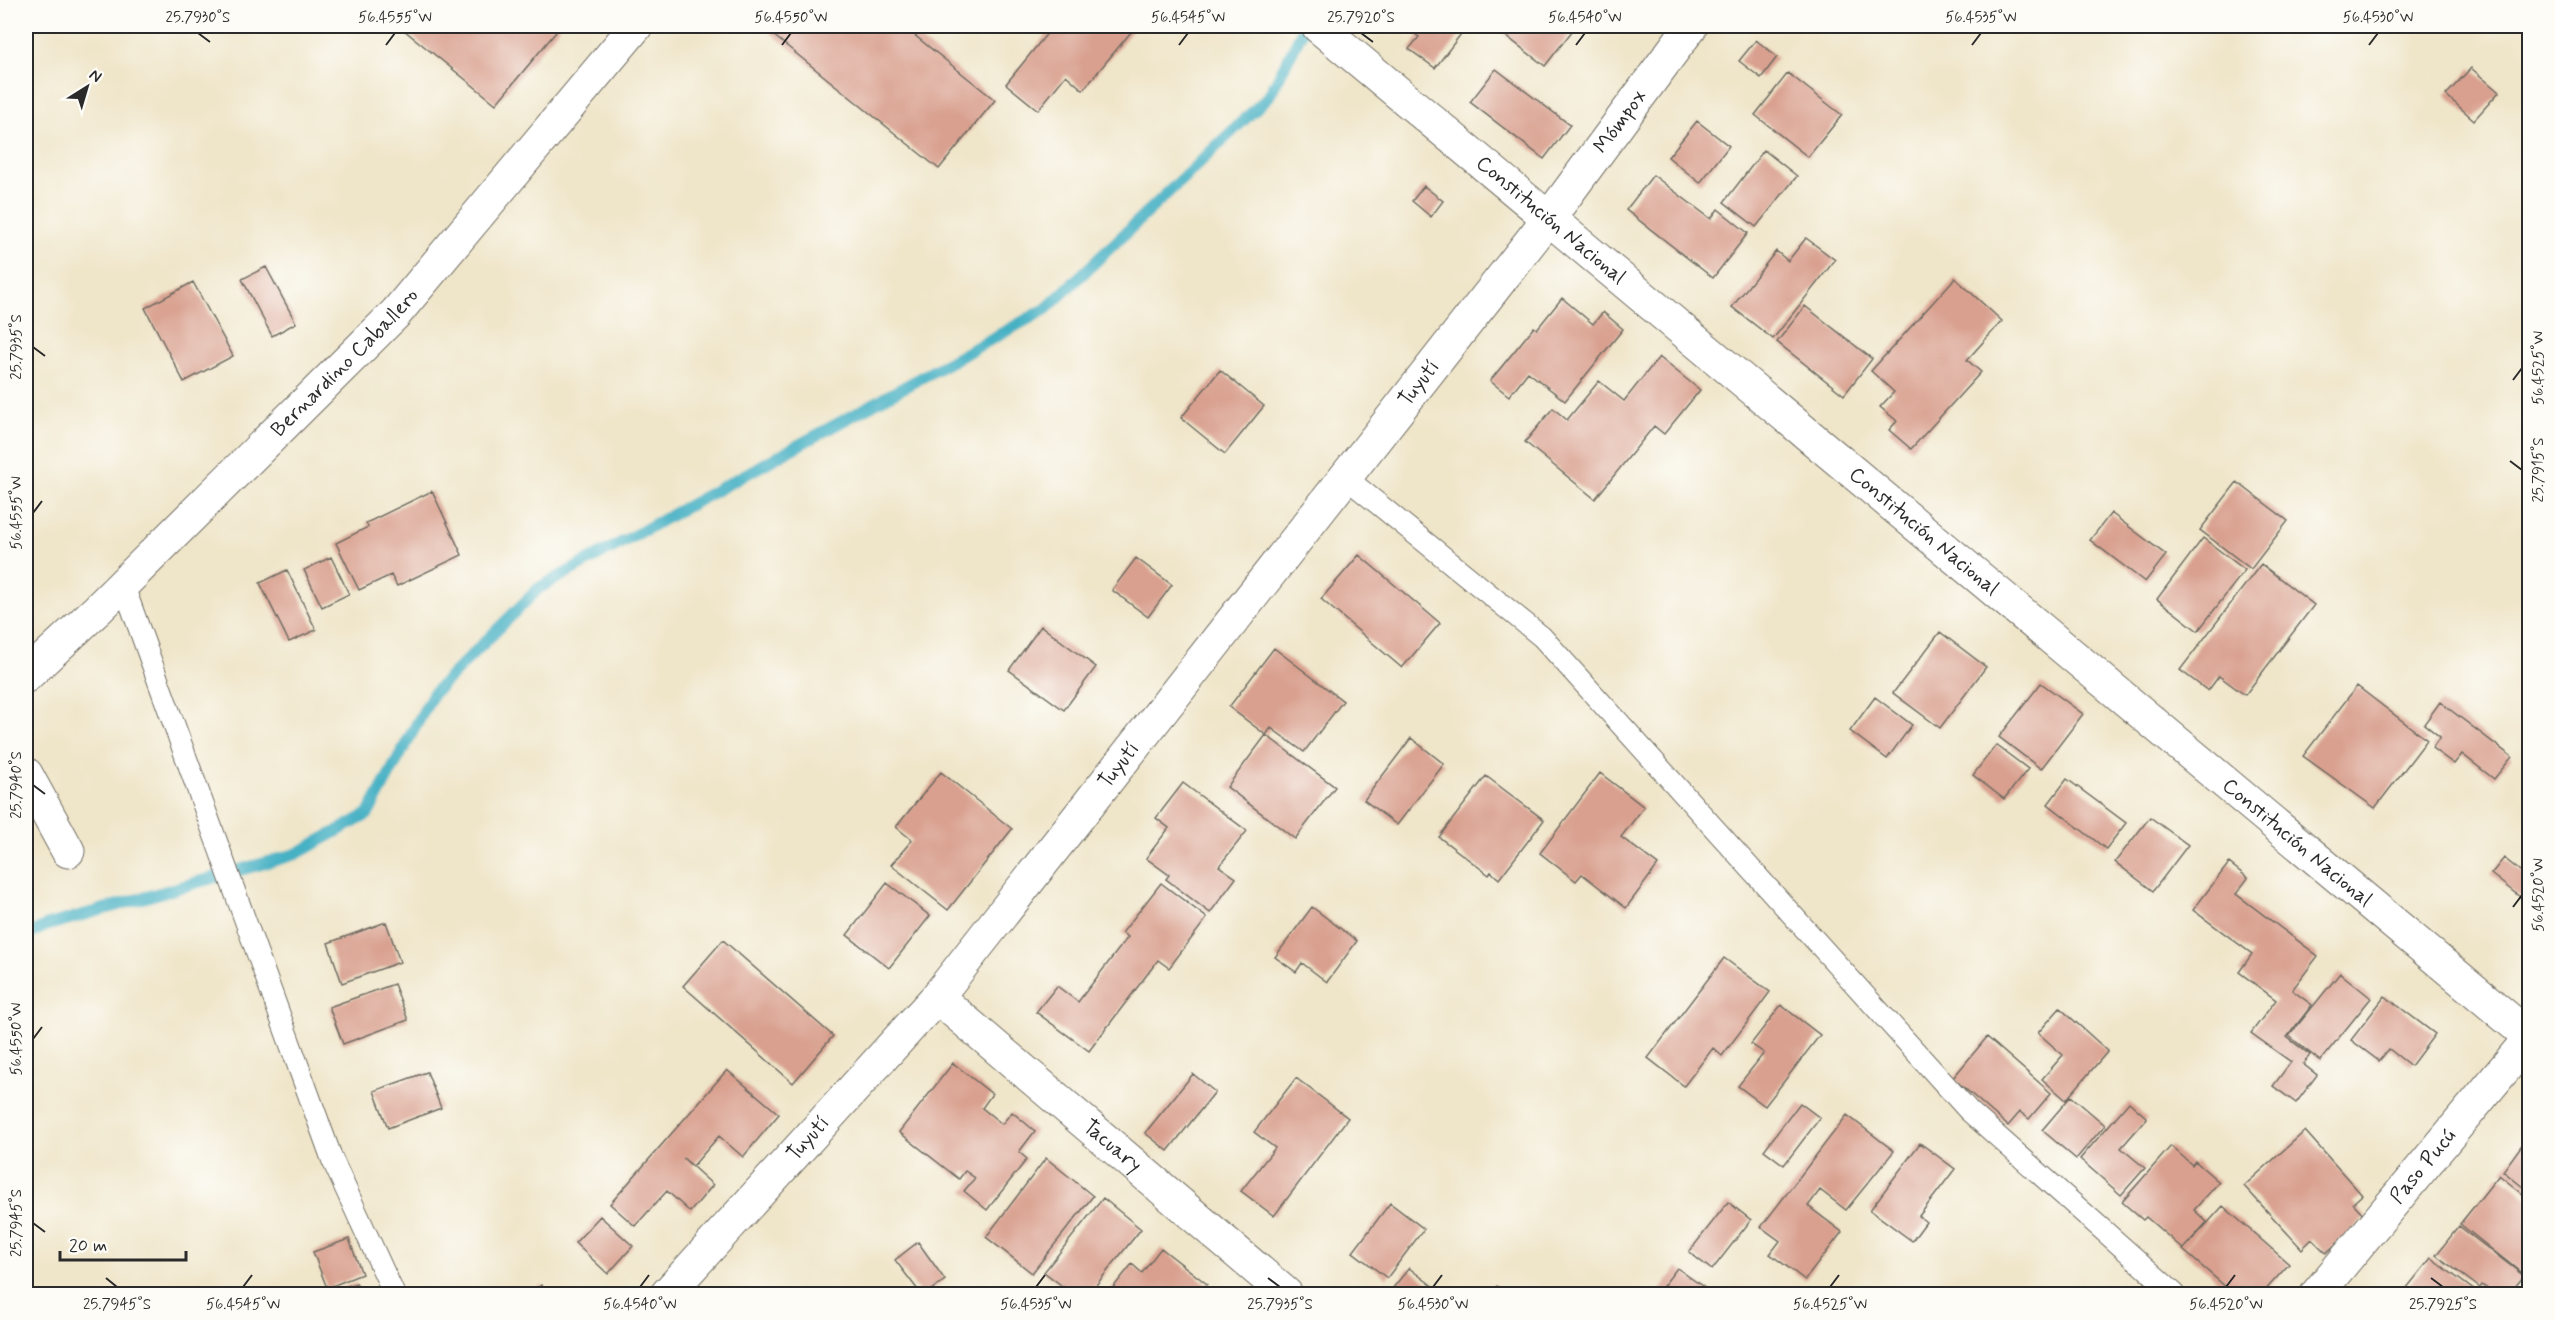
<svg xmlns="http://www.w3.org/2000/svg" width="2555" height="1320" viewBox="0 0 2555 1320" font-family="Mynerve,sans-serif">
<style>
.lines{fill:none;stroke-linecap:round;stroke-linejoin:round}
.stream{stroke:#46b1c4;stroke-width:12}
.building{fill:#d9a08f}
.lane-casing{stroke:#706c62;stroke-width:23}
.street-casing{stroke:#706c62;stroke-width:35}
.secondary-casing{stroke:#706c62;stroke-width:35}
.lane{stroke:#fff;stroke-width:21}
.street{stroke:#fff;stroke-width:33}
.secondary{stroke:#fff;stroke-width:33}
.ticks{fill:none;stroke:#2b2b2b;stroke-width:2}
.labels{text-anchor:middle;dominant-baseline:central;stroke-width:5;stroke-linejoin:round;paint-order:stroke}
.street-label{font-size:21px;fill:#2b2b2b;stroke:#fdfcf7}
.neatline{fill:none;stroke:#2b2b2b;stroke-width:2}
.ticks-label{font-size:15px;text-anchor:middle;fill:#2b2b2b}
</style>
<rect width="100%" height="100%" fill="#fdfcf7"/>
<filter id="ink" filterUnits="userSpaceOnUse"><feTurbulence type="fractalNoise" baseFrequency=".0167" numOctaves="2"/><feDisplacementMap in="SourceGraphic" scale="12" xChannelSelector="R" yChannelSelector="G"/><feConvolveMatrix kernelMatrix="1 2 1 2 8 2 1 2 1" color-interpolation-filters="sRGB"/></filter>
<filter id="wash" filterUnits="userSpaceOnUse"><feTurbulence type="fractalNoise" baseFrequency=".008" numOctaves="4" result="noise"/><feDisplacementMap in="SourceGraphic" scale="24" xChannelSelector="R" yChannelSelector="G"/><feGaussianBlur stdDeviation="1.35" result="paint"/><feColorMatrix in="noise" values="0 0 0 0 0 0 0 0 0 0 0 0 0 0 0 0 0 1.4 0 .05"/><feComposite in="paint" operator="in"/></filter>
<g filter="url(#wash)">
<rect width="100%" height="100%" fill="#efe5c9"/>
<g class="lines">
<path class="stream" d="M 26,936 L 45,926 L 296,854 L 368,814 L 433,694 L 539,588 L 1046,309 L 1269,96 L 1305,26"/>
</g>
<g id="blocks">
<path class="building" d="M 399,26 L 561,26 L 496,104 Z
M 771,26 L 903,26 L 995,100 L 939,169 L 767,30 Z
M 1053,26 L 1136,26 L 1083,90 L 1066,75 L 1038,110 L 1006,84 Z
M 1404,26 L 1467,26 L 1435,68 L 1409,49 L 1419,37 Z
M 1493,26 L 1576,26 L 1545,66 Z
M 1756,40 L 1777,57 L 1761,78 L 1739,61 Z
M 2471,68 L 2499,92 L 2474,120 L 2446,95 Z
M 1496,69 L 1570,125 L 1544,159 L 1470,102 Z
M 1788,73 L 1842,115 L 1808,157 L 1755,115 Z
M 1697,121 L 1729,146 L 1700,183 L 1668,157 Z
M 1764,150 L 1797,176 L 1756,227 L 1724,202 Z
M 1653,175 L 1711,219 L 1718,209 L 1748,233 L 1713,278 L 1626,210 Z
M 1424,186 L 1443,201 L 1431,217 L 1412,201 Z
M 1806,238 L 1835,260 L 1773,339 L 1732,307 L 1776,251 L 1788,261 Z
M 266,267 L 296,323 L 272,336 L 242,279 Z
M 1955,278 L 2002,321 L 1967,360 L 1981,372 L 1911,449 L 1889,430 L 1897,421 L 1880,407 L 1894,392 L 1871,371 Z
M 193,282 L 233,356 L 184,382 L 145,308 Z
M 1562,298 L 1593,324 L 1603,312 L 1623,329 L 1565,401 L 1528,372 L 1509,396 L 1490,381 L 1534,327 L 1537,329 Z
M 1805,306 L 1872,359 L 1844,395 L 1777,342 Z
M 1659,357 L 1700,390 L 1664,434 L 1654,426 L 1595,499 L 1525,442 L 1553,408 L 1567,420 L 1599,381 L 1624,401 Z
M 1220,370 L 1264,406 L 1225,454 L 1181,418 Z
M 2237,482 L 2288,521 L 2251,569 L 2200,530 Z
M 432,491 L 462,555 L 397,586 L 391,575 L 359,590 L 336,543 L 368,527 L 366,523 Z
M 2111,513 L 2166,555 L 2145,582 L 2090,540 Z
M 2203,538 L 2245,570 L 2198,631 L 2157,599 Z
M 1359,555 L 1440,623 L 1402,668 L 1321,599 Z
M 331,557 L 349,594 L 322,607 L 304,570 Z
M 1136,558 L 1172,585 L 1148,617 L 1112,590 Z
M 2261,564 L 2314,605 L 2245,695 L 2219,676 L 2208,691 L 2180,670 Z
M 287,570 L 316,630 L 289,642 L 260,583 Z
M 1041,626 L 1096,667 L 1064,710 L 1009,670 Z
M 1940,632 L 1986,667 L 1940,728 L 1893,693 Z
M 1274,648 L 1343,701 L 1304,752 L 1271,728 L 1266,735 L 1229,707 Z
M 2041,683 L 2083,714 L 2041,769 L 1999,737 Z
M 2357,686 L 2427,740 L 2375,808 L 2303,756 Z
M 1875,697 L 1912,725 L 1887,759 L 1850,731 Z
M 2440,702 L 2512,757 L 2494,779 L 2462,754 L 2454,764 L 2432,748 L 2440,737 L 2424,724 Z
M 1266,735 L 1335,787 L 1295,839 L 1227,787 Z
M 1411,738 L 1444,764 L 1397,825 L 1364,800 Z
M 1996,745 L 2028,769 L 2004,799 L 1973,775 Z
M 941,772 L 1012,829 L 948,910 L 891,865 L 912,840 L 896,827 Z
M 1600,773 L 1644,807 L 1621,837 L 1658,865 L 1626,908 L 1582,874 L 1576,881 L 1540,853 Z
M 1486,776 L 1544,820 L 1499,879 L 1491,872 L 1489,875 L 1439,837 Z
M 2067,779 L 2126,823 L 2106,849 L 2048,804 Z
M 1183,783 L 1247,831 L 1219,866 L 1236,878 L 1210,913 L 1166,879 L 1169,875 L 1146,858 L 1169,828 L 1156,818 Z
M 2150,817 L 2188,845 L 2153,891 L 2115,862 Z
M 2504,858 L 2529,878 L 2529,895 L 2525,901 L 2491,874 Z
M 2229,863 L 2248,878 L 2236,894 L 2318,956 L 2292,990 L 2312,1005 L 2287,1037 L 2310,1055 L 2303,1064 L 2317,1075 L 2296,1103 L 2273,1086 L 2291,1062 L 2251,1033 L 2276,1000 L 2239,972 L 2252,954 L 2193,910 Z
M 887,883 L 930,916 L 889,968 L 847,935 Z
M 1161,883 L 1207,918 L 1169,968 L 1158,960 L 1089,1051 L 1036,1012 L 1057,986 L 1078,1002 L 1128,937 L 1122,933 Z
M 1312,907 L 1357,941 L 1327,982 L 1302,963 L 1296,972 L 1275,957 Z
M 386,922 L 400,962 L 342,983 L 328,943 Z
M 723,940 L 833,1036 L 793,1083 L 683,986 Z
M 1724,958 L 1770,992 L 1722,1056 L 1713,1048 L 1684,1086 L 1648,1058 Z
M 2340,973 L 2371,998 L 2320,1061 L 2289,1036 Z
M 394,984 L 408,1020 L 343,1044 L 329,1007 Z
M 2385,996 L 2435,1034 L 2411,1066 L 2389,1049 L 2379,1061 L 2351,1040 Z
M 1781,1005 L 1820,1035 L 1765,1106 L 1738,1086 L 1764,1053 L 1751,1044 Z
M 2060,1008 L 2108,1051 L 2066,1100 L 2042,1079 L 2063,1055 L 2038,1033 Z
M 1987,1037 L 2051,1093 L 2029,1119 L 2020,1112 L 2008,1126 L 1953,1078 Z
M 953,1063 L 992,1094 L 982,1108 L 1002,1124 L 1012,1112 L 1035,1131 L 1019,1152 L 1027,1159 L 987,1210 L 964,1191 L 975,1178 L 965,1171 L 959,1179 L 899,1132 Z
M 727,1070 L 779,1114 L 743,1157 L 719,1136 L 693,1166 L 683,1158 L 713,1185 L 690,1212 L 667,1191 L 635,1226 L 610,1204 Z
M 427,1072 L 441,1108 L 388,1128 L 374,1091 Z
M 1193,1074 L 1215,1092 L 1168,1151 L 1145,1133 Z
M 1296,1078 L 1348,1118 L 1274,1216 L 1241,1191 L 1275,1148 L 1254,1132 Z
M 2071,1096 L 2105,1125 L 2076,1159 L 2042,1130 Z
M 2129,1102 L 2147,1118 L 2121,1148 L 2145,1168 L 2121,1195 L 2080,1159 Z
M 1800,1103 L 1820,1118 L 1784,1165 L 1764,1150 Z
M 1847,1115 L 1894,1151 L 1846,1210 L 1820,1190 L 1808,1206 L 1842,1232 L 1805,1280 L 1770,1254 L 1780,1241 L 1761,1227 Z
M 2305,1131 L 2362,1195 L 2353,1203 L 2366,1217 L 2326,1253 L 2312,1239 L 2302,1249 L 2244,1186 Z
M 2529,1135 L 2529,1192 L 2503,1171 Z
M 1920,1143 L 1955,1169 L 1919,1216 L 1926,1222 L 1912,1241 L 1870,1210 Z
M 2171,1146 L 2192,1165 L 2195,1161 L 2219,1182 L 2194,1210 L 2207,1222 L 2183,1249 L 2146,1217 L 2143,1220 L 2122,1202 Z
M 1046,1158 L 1093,1196 L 1032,1273 L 986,1237 Z
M 2499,1175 L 2529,1199 L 2529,1279 L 2460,1224 Z
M 1103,1198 L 1141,1229 L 1089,1294 L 1073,1294 L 1044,1272 Z
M 1728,1202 L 1751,1220 L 1712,1270 L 1689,1252 Z
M 1390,1203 L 1424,1229 L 1387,1278 L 1353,1252 Z
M 2223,1206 L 2289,1264 L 2262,1294 L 2234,1294 L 2183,1250 Z
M 600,1216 L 633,1246 L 608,1274 L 575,1243 Z
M 2459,1226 L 2524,1276 L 2509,1294 L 2495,1294 L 2482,1285 L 2480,1288 L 2436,1255 Z
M 349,1239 L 362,1274 L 327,1288 L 313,1252 Z
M 918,1242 L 945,1280 L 925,1294 L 921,1294 L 895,1260 Z
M 1161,1248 L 1207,1284 L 1199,1294 L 1108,1294 L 1132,1264 L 1142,1273 Z
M 2431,1258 L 2479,1294 L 2402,1294 Z
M 1409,1268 L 1443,1294 L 1388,1294 Z
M 1677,1268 L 1713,1294 L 1657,1294 Z
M 356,1283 L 361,1294 L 326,1294 Z
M 541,1285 L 550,1294 L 532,1294 Z
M 1497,1286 L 1508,1294 L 1491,1294 Z"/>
</g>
</g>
<g filter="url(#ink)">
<use href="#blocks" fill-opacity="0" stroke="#706c62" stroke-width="1.5"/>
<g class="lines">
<defs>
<path id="lane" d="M 1345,477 L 1542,637 L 1969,1111 L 2175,1294
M 123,584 L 332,1159 L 394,1294"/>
<g id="street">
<path id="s1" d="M 26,676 L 98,609 L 396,313 L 636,26"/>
<path d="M 26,774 L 68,851"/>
<path id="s2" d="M 937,997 L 1286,1294"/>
<path id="s3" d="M 667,1294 L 937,997 L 1549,218 L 1691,26"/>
</g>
<g id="secondary">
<path id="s4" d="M 1318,26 L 2530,1037"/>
<path id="s5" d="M 2317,1294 L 2530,1038"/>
</g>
</defs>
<use href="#lane" class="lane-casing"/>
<use href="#street" class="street-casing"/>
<use href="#secondary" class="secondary-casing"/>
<use href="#lane" class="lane"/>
<use href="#street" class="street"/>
<use href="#secondary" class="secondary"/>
</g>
</g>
<path class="ticks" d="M 198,33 L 210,42M 1361,33 L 1373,42M 386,45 L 395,33M 782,45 L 791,33M 1179,45 L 1188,33M 1576,45 L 1585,33M 1972,45 L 1981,33M 2369,45 L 2378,33M 33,347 L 45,356M 2513,380 L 2522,368M 2510,461 L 2522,470M 33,513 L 42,501M 33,785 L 45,794M 2513,907 L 2522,895M 33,1039 L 42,1027M 33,1223 L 45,1232M 106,1278 L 117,1287M 1268,1278 L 1280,1287M 2431,1278 L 2443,1287M 243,1287 L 252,1275M 640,1287 L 649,1275M 1036,1287 L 1045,1275M 1433,1287 L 1442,1275M 1830,1287 L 1839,1275M 2226,1287 L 2235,1275"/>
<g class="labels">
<g class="street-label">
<text stroke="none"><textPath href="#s3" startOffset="1512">Mómpox</textPath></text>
<text stroke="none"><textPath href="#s4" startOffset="303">Constitución Nacional</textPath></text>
<text stroke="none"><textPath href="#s1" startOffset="447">Bernardino Caballero</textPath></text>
<text stroke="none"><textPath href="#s3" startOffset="1182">Tuyutí</textPath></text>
<text stroke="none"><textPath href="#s4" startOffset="789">Constitución Nacional</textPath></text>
<text stroke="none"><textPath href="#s3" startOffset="696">Tuyutí</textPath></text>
<text stroke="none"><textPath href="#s4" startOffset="1275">Constitución Nacional</textPath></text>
<text stroke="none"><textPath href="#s3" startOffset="210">Tuyutí</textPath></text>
<text stroke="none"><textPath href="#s2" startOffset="230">Tacuary</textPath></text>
<text stroke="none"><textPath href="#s5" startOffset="166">Paso Pucú</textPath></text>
</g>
</g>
<rect width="2555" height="1320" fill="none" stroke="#fdfcf7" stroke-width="66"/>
<g transform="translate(87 87) rotate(37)" stroke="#fdfcf7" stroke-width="4.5" paint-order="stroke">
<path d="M0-4.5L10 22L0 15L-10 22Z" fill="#2b2b2b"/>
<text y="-9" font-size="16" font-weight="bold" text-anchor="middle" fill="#2b2b2b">N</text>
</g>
<path d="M60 1251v9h126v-9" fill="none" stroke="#2b2b2b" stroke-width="3"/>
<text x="69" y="1251" font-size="18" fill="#2b2b2b" stroke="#fdfcf7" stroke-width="4.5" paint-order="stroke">20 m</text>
<rect x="33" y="33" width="2489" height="1254" class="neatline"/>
<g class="ticks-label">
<text x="198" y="22">25.7930°S</text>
<text x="395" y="22">56.4555°W</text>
<text x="791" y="22">56.4550°W</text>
<text x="1188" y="22">56.4545°W</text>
<text x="1361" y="22">25.7920°S</text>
<text x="1585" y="22">56.4540°W</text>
<text x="1981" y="22">56.4535°W</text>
<text x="2378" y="22">56.4530°W</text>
<text transform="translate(16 347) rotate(-90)" y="5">25.7935°S</text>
<text transform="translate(2538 368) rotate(-90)" y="5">56.4525°W</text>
<text transform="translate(2538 470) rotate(-90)" y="5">25.7915°S</text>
<text transform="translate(16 513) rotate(-90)" y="5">56.4555°W</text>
<text transform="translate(16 785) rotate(-90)" y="5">25.7940°S</text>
<text transform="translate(2538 895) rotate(-90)" y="5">56.4520°W</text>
<text transform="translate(16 1039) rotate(-90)" y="5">56.4550°W</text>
<text transform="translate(16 1223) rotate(-90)" y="5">25.7945°S</text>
<text x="117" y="1309">25.7945°S</text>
<text x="243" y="1309">56.4545°W</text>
<text x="640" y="1309">56.4540°W</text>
<text x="1036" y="1309">56.4535°W</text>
<text x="1280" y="1309">25.7935°S</text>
<text x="1433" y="1309">56.4530°W</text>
<text x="1830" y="1309">56.4525°W</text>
<text x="2226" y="1309">56.4520°W</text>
<text x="2443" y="1309">25.7925°S</text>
</g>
</svg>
